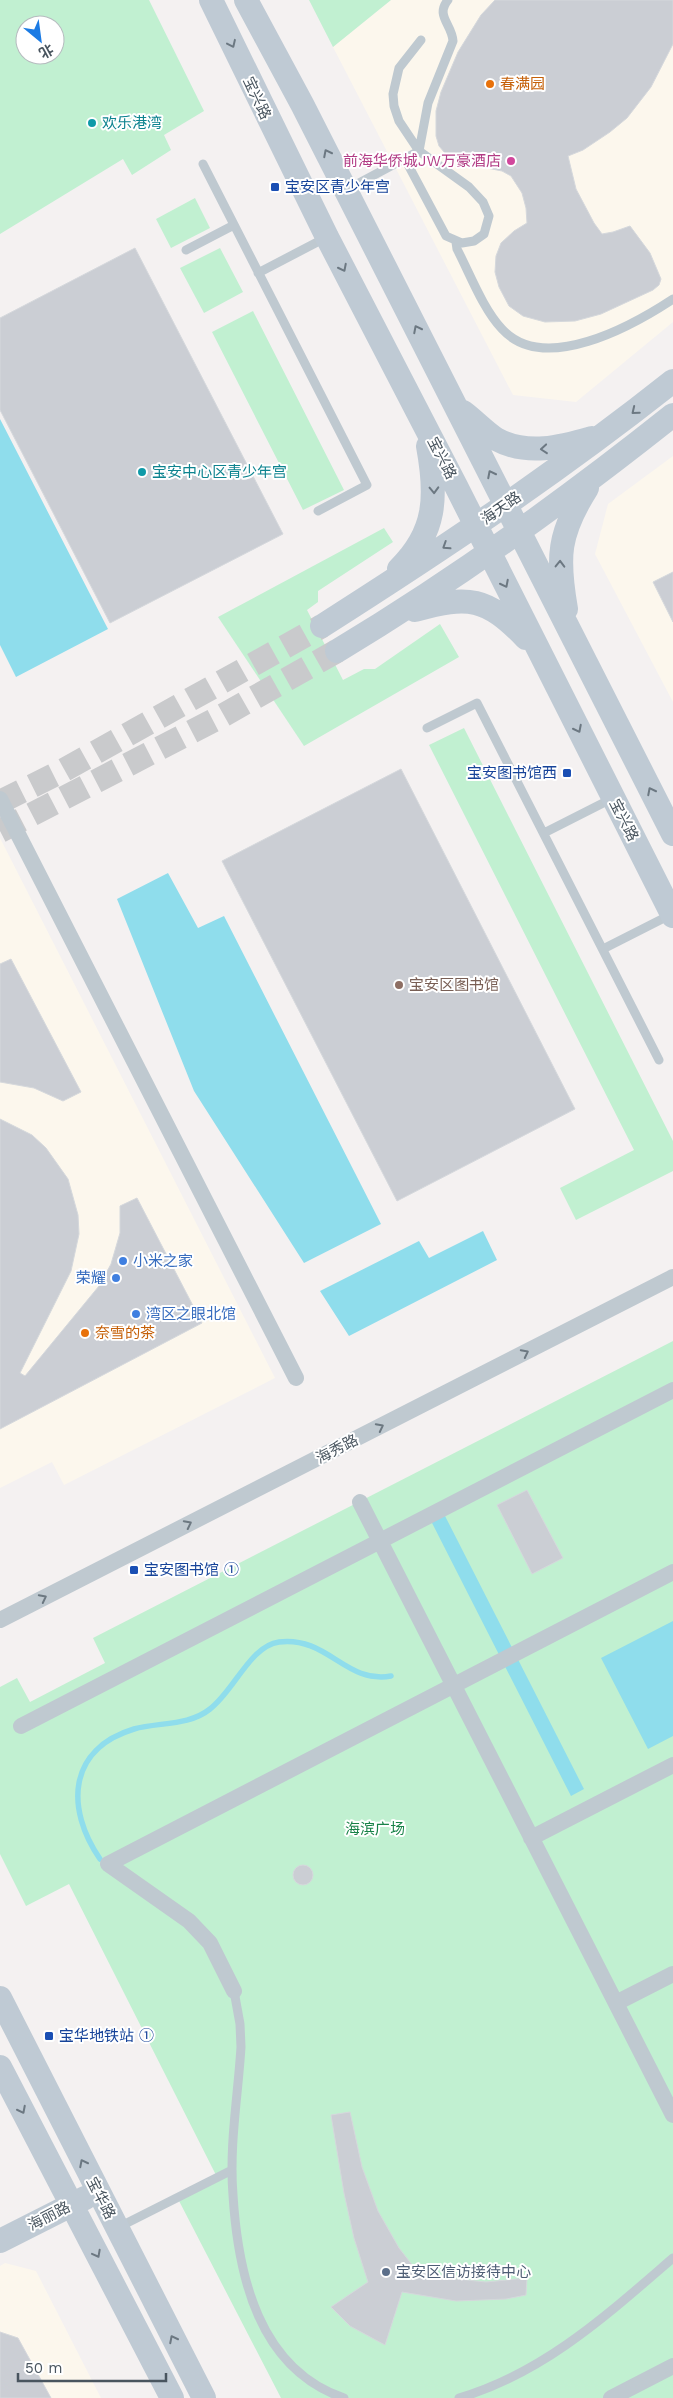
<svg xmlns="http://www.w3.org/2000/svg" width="673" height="2398" viewBox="0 0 673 2398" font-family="'Work Sans','Noto Sans SC',sans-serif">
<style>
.commercial{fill:#fcf7ed}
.green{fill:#c1f0d1;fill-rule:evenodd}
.water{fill:#8fddec}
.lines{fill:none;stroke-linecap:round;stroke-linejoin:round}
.stream{stroke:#8fddec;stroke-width:5.5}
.building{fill:#cbced4;stroke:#d5d8dc}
.secondary-tunnel{stroke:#c9cacc;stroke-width:24;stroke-dasharray:24 12;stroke-linecap:butt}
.lane{stroke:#bfc9d0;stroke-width:9}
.street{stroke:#bfc9d0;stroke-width:16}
.secondary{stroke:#bfcad4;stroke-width:24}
.oneway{stroke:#6c7882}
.oneway2{stroke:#6c7881}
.food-dot{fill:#e8710a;stroke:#fff;stroke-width:2}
.culture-dot{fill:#0f9aa8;stroke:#fff;stroke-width:2}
.hotel-dot{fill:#d1479c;stroke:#fff;stroke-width:2}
.transit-dot{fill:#1a4fb4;stroke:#fff;stroke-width:2}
.education-dot{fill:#8d6e63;stroke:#fff;stroke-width:2}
.shop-dot{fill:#3f7fe0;stroke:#fff;stroke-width:2}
.service-dot{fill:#5c6f8a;stroke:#fff;stroke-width:2}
.labels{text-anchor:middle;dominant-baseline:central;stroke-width:4;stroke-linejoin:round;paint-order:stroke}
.food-label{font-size:15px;fill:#c56008;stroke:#fff;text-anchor:start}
.street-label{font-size:15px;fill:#49555f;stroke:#fff}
.culture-label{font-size:15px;fill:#0d838f;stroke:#fff;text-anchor:start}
.hotel-label{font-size:15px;fill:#b23c85;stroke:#fff;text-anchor:end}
.transit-label{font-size:15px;fill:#164399;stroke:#fff;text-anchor:start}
.education-label{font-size:15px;fill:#785e54;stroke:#fff;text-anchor:start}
.shop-label{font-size:15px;fill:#366cbe;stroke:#fff;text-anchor:start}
.park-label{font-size:15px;fill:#188248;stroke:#fff}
.service-label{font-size:15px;fill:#4e5e75;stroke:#fff;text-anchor:start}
</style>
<rect width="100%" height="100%" fill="#f4f1f1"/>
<path class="commercial" d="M 391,0 L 673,0 L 673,322 L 576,402 L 513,395 L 333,47 Z
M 673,456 L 673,702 L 595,554 L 608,504 Z
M 0,838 L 275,1378 L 64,1485 L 52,1462 L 0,1488 Z
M 5,2263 L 36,2271 L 101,2398 L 0,2398 L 0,2266 Z"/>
<path class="green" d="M 0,0 L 149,0 L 204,111 L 164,135 L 171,150 L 132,175 L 123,159 L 0,234 ZM 25,25 L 55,25 L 55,55 L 25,55 Z
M 309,0 L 391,0 L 333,47 Z
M 195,198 L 210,228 L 171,248 L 156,219 Z
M 220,248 L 243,292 L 204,313 L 180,268 Z
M 253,311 L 344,490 L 303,510 L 212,332 Z
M 384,528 L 393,542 L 318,591 L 318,602 L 307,610 L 343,680 L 364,669 L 375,669 L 440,624 L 459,657 L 304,746 L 218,617 Z
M 464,728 L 673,1141 L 673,1171 L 576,1220 L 560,1188 L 634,1150 L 429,745 Z
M 673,1341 L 673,2398 L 281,2398 L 177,2197 L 217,2177 L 69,1884 L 26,1906 L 0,1854 L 0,1687 L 17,1678 L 30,1702 L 105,1663 L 93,1638 Z"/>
<path class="water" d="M 0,419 L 108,629 L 16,677 L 0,645 Z
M 168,873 L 198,928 L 224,916 L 381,1224 L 304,1263 L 194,1091 L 117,899 Z
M 483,1231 L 497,1260 L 349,1336 L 320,1291 L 419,1241 L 429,1258 Z
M 443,1512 L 584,1789 L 571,1796 L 430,1519 Z
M 673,1621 L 673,1736 L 648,1749 L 601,1658 Z"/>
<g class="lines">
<path class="stream" d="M 100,1859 C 65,1808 68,1749 134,1729 C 159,1722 189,1726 210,1709 C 234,1691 250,1646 279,1642 C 328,1636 345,1684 391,1676"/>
</g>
<path class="building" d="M 495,0 L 673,0 L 673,44 L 651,87 L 627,118 L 610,132 L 583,150 L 568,156 L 576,189 L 594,223 L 602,234 L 613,232 L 630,226 L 650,253 L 661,279 L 659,285 L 653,290 L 601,314 L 575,321 L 545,322 L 523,316 L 509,306 L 499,287 L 495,272 L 496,256 L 501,243 L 514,231 L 527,223 L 526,208 L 522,193 L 511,176 L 502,171 L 457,162 L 450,159 L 439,146 L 436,136 L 436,111 L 441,92 L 458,52 L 481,15 Z
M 135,248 L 283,534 L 110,623 L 0,410 L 0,318 Z
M 673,572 L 673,622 L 653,582 Z
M 401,769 L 575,1109 L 397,1201 L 222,861 Z
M 11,959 L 81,1092 L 63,1101 L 34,1088 L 0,1082 L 0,964 Z
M 0,1119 L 32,1135 L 46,1148 L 68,1179 L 78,1215 L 79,1234 L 71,1271 L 20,1373 L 25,1376 L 99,1286 L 111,1264 L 120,1233 L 120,1206 L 137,1198 L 202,1323 L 0,1429 Z
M 527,1490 L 563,1558 L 532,1574 L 497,1505 Z
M293 1875a10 10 0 1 1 20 0a10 10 0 1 1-20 0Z
M 350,2112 L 362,2167 L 378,2211 L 399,2248 L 413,2266 L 422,2272 L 434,2276 L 457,2279 L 486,2282 L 527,2278 L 526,2295 L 506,2299 L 456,2301 L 402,2292 L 385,2345 L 350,2326 L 331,2307 L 368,2282 L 354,2238 L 344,2193 L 331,2115 Z
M 0,2332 L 18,2338 L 51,2398 L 0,2398 Z"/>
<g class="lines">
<path class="secondary-tunnel" d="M 0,802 L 64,770 L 322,626
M 0,831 L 220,717 L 337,651"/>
<path class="lane" d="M 405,159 L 446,236 L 462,243 L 474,241 L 484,234 L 489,216 L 483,202 L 469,187 L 419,151 L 399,121 L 394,106 L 393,94 L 399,68 L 421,40
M 203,164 L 367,485 L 318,511
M 346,190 L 419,151 L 428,103 L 453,41 C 452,24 435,16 448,0
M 456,242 L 457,249 C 470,274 483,309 502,329 C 544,375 632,326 673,299
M 186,250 L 234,225
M 258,273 L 327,237
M 427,728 L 477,703 L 659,1060
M 544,833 L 613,798
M 603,949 L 672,914
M 234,1991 L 240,2024 L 241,2047 C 238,2096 229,2146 233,2195 C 238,2276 259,2369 344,2398
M 119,2227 L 232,2170
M 459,2398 C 544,2373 608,2314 673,2258"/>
<path class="street" d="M 0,799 L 296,1378
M 360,1502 L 673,2115
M 0,1620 L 673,1277
M 21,1726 L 673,1390
M 531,1838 L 673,1765
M 234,1991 L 210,1943 L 189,1921 L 108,1864 L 673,1572
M 616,2003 L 673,1974
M 611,2398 L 673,2366"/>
<path class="secondary" d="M 211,0 L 327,237 L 456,486 L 673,916
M 246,0 L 302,104 L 673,834
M 463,412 C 474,420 485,432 496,439 C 527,456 561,447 592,438
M 399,569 C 437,532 437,495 428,446
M 566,609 C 557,557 558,534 587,488
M 415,610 C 469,595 486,597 526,638
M 322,626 C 443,549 561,470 673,381
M 337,651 C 455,580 565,501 673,415
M 0,1998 L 204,2398
M 0,2067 L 172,2398
M 0,2241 L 85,2198"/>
</g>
<defs><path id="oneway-chevron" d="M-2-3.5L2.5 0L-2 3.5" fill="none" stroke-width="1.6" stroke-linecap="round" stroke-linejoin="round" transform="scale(1.25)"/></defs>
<g class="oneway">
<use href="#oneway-chevron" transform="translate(232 44) rotate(65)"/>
<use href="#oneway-chevron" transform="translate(327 153) rotate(-117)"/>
<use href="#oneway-chevron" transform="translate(343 268) rotate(63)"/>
<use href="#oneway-chevron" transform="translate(417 329) rotate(-117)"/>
<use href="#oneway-chevron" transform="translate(635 411) rotate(141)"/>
<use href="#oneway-chevron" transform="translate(544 449) rotate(175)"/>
<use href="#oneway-chevron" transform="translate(491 474) rotate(-117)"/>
<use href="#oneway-chevron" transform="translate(434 490) rotate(88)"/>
<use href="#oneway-chevron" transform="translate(446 546) rotate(147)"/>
<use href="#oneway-chevron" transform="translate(560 564) rotate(-89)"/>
<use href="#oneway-chevron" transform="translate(505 584) rotate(63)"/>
<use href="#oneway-chevron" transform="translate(578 729) rotate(63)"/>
<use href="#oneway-chevron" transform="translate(651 791) rotate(-117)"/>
<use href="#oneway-chevron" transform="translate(22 2110) rotate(63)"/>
<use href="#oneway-chevron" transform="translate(83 2163) rotate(-117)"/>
<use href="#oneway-chevron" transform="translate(97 2254) rotate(62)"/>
<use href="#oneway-chevron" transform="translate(173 2339) rotate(-117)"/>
</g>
<g class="oneway2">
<use href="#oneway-chevron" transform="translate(525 1353) rotate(-27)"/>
<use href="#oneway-chevron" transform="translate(380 1427) rotate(-27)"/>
<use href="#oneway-chevron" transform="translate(188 1524) rotate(-27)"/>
<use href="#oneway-chevron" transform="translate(43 1598) rotate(-27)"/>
</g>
<g class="food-dot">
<circle cx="490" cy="84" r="5"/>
<circle cx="85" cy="1333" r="5"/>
</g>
<g class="culture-dot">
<circle cx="92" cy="123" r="5"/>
<circle cx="142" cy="472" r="5"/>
</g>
<circle class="hotel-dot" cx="511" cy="161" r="5"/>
<g class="transit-dot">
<rect x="270" y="182" width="10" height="10" rx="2.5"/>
<rect x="562" y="768" width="10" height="10" rx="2.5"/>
<rect x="129" y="1565" width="10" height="10" rx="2.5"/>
<rect x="44" y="2031" width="10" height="10" rx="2.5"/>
</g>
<circle class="education-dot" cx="399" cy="985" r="5"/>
<g class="shop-dot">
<circle cx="123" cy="1261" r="5"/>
<circle cx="116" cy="1278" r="5"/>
<circle cx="136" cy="1314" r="5"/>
</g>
<circle class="service-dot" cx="386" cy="2272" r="5"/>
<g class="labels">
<g class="food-label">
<text x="500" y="84">春满园</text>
<text x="95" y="1333">奈雪的茶</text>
</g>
<g class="street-label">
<text transform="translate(257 98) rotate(65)">宝兴路</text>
<text transform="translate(442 458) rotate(63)">宝兴路</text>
<text transform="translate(501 508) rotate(-35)">海天路</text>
<text transform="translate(624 820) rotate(63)">宝兴路</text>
<text transform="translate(337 1449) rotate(-27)">海秀路</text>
<text transform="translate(101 2198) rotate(63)">宝华路</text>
<text transform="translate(49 2216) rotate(-27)">海丽路</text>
</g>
<g class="culture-label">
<text x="102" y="123">欢乐港湾</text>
<text x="152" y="472">宝安中心区青少年宫</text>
</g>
<g class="hotel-label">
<text x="501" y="161">前海华侨城JW万豪酒店</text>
</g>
<g class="transit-label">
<text x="285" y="187">宝安区青少年宫</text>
<text x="557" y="773" text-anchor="end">宝安图书馆西</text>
<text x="144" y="1570">宝安图书馆 ①</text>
<text x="59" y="2036">宝华地铁站 ①</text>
</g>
<g class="education-label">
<text x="409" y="985">宝安区图书馆</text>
</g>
<g class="shop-label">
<text x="133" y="1261">小米之家</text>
<text x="106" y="1278" text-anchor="end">荣耀</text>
<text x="146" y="1314">湾区之眼北馆</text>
</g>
<g class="park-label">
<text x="375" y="1829">海滨广场</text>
</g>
<g class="service-label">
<text x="396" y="2272">宝安区信访接待中心</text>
</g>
</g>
<g transform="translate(40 40) rotate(151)"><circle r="24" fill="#ffffff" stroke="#b6bbbf"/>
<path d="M0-4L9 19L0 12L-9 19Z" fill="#1b7be4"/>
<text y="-8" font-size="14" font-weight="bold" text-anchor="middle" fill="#49555f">北</text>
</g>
<path d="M18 2373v8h148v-8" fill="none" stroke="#49555f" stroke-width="2.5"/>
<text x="25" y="2373" font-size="15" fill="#49555f" stroke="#ffffff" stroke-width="4" paint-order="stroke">50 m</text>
</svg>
